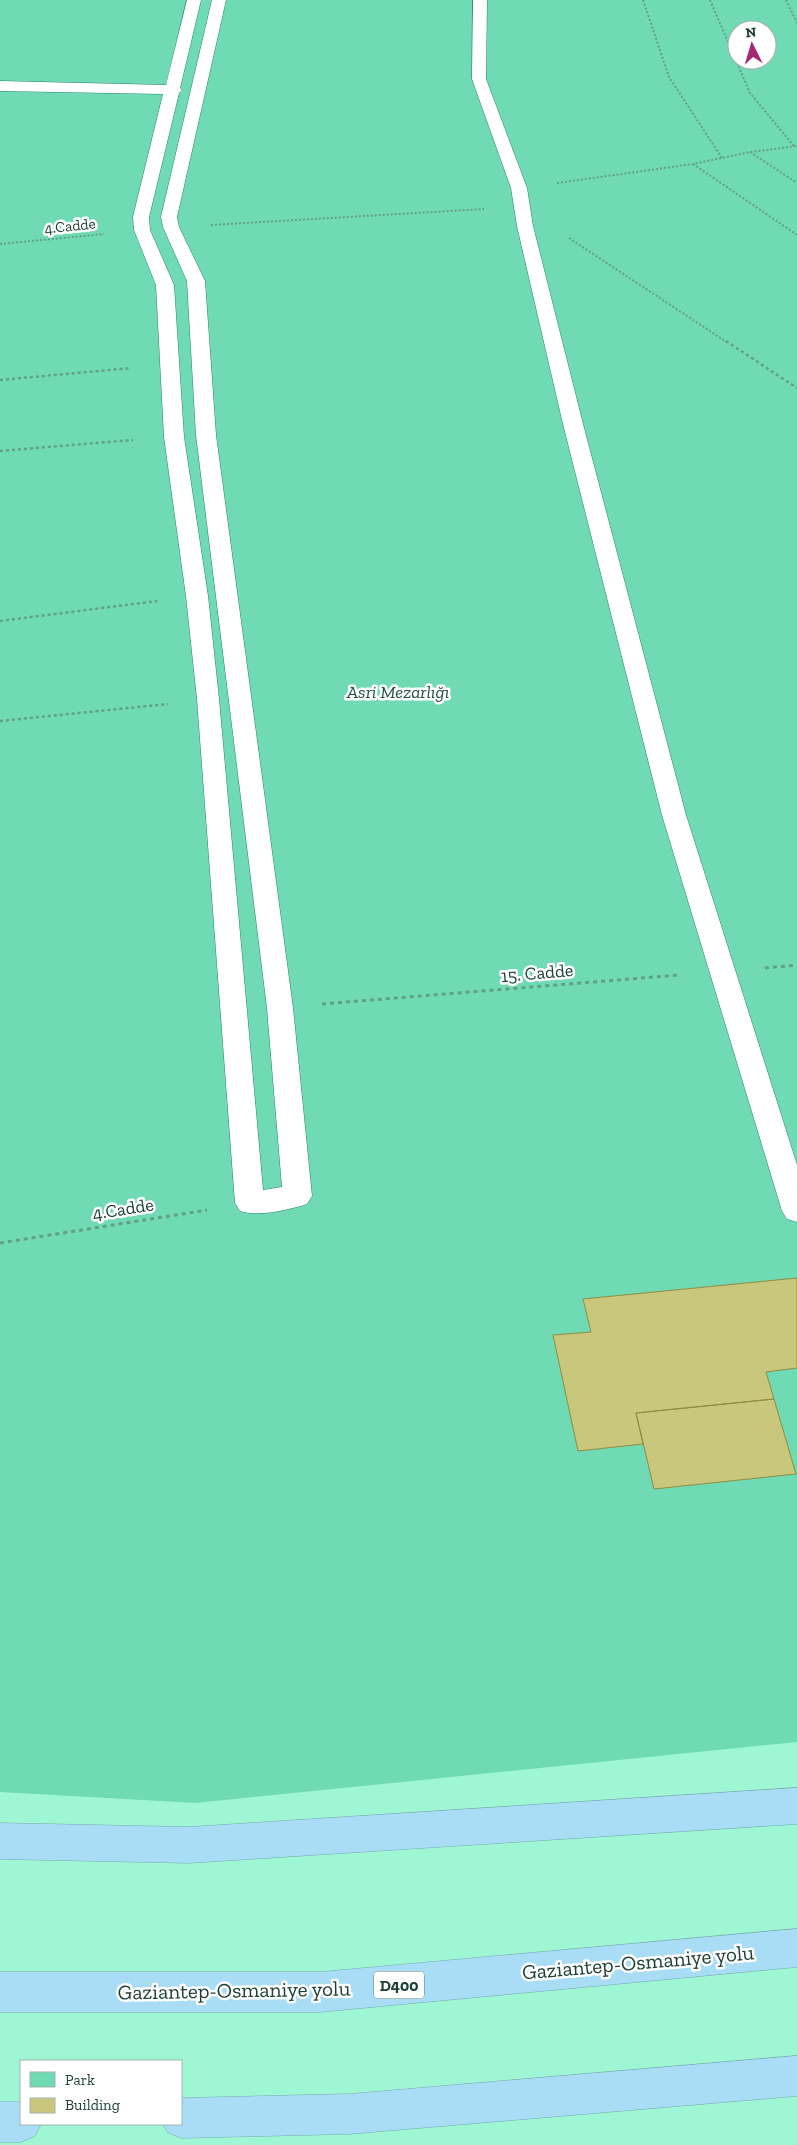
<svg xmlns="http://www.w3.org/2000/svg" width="797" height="2145" viewBox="0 0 797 2145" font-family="'Zilla Slab',serif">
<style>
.green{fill:#6fdab3;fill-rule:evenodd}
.building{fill:#c9c77c;stroke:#8e8c41}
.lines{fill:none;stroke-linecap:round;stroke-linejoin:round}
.lane-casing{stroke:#2a8567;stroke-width:1}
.highway-casing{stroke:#77a6b1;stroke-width:1}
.path-far2{stroke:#61a088;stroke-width:2;stroke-dasharray:2 2;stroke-linecap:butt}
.path-far1{stroke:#61a088;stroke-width:2.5;stroke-dasharray:3 3;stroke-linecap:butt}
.path{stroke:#61a088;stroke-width:3;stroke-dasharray:4 4;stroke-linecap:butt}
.lane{fill:#fff;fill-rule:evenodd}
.highway{fill:#a8ddf5;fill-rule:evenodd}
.labels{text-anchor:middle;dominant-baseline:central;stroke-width:5;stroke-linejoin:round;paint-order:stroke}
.far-street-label{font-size:15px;fill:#1c4033;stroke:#fff}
.shield{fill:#fff;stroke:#607970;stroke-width:1}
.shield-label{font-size:16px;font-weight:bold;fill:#1c4033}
.park-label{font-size:18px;font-style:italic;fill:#215341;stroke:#fff}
.street-label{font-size:18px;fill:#1c4033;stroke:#fff}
.near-street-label{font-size:21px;fill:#1c4033;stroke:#fff}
</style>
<rect width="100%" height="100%" fill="#9ff6d4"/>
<path class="green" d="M 0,0 L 797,0 L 797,1742 L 195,1803 L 0,1792 ZM 737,30 L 767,30 L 767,60 L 737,60 Z"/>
<path class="building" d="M 797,1278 L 797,1368 L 766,1372 L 774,1399 L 636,1413 L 643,1444 L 578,1451 L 553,1335 L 591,1332 L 583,1299 Z
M 774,1399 L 796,1474 L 654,1489 L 636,1413 Z"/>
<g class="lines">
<defs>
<path id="lane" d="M 187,0 L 201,0 L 180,88 L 182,90 L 179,93 L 149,217 L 150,230 L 174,285 L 184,437 L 208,596 L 219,699 L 263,1190 L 282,1187 L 267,1008 L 196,435 L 187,281 L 163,227 L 161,217 L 212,0 L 226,0 L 177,217 L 179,227 L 205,281 L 216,435 L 293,1008 L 312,1196 L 307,1204 C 288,1210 259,1217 240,1211 L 235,1203 L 197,699 L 186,596 L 164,437 L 156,285 L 134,230 L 133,217 L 163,94 L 0,91 L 0,81 L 166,85 Z
M 473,0 L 487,0 L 486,79 L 527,188 L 533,226 L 583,424 L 686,815 L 797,1165 L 797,1222 L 787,1219 L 782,1211 L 662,815 L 563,424 L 517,226 L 511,188 L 472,79 Z"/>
<path id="highway" d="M 797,1788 L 797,1824 L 189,1863 L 0,1859 L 0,1823 L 189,1827 Z
M 797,1929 L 797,1967 L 320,2012 L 0,2012 L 0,1972 L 320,1972 Z
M 797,2056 L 797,2096 L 349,2134 L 181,2138 L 167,2132 L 163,2124 L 181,2124 L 181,2098 L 349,2094 Z
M 0,2102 L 21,2102 L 21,2124 L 41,2124 L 35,2136 L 21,2142 L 0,2142 Z"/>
</defs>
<use href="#lane" class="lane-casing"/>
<use href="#highway" class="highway-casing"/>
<path class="path-far2" d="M 643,0 L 669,77 L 722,158
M 710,0 L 750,93 L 794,146
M 786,0 L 797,23
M 750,152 L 797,183
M 693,164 L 797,235
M 557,183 L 693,164 L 750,152 L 797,146
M 211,225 L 484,209
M 569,238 L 728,343
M 0,244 L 104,234"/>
<path class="path-far1" d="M 726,341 L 797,388
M 0,380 L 131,368
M 0,451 L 133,440
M 0,621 L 157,601
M 0,721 L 168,704"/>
<path class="path" d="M 765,968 L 797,965
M 322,1004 L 679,975
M 0,1243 L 207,1210"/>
<use href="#lane" class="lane"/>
<use href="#highway" class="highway"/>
</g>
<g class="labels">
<g class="far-street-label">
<text transform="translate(70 226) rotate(-6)">4.Cadde</text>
</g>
<rect class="shield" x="374" y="1971.5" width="50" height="27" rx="4"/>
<g class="shield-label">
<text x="399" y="1985">D400</text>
</g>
<g class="park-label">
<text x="398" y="692">Asri Mezarlığı</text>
</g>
<g class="street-label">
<text transform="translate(537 973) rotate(-5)">15. Cadde</text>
<text transform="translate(123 1209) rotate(-9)">4.Cadde</text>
</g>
<g class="near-street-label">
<text transform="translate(638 1962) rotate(-5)">Gaziantep-Osmaniye yolu</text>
<text transform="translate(234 1990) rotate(-1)">Gaziantep-Osmaniye yolu</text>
</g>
</g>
<rect x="20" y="2060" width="162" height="65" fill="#ffffff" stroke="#a4b3ad"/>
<rect x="30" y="2072" width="25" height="15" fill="#6fdab3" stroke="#a4b3ad"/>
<text x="65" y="2085" font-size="15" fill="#1c4033">Park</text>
<rect x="30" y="2098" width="25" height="15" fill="#c9c77c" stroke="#a4b3ad"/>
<text x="65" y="2110" font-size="15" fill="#1c4033">Building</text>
<g transform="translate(752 45) rotate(355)"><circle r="24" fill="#ffffff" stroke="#a4b3ad"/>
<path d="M0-4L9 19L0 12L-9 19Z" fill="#a72777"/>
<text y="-8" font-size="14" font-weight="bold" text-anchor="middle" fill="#1c4033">N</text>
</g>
</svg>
